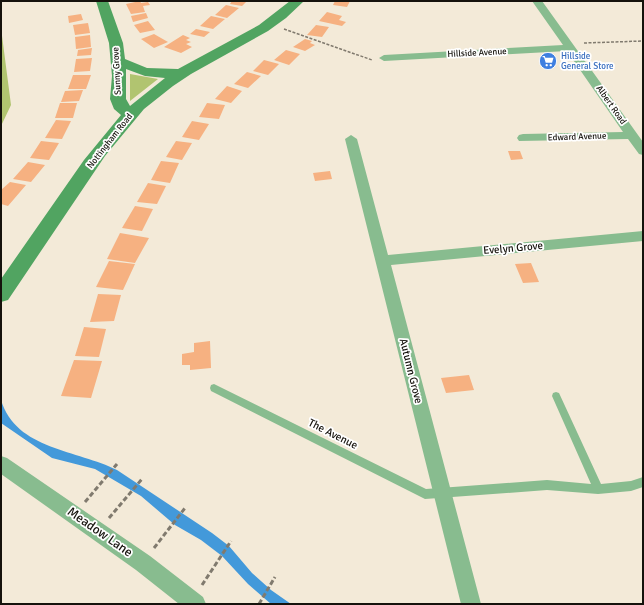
<svg xmlns="http://www.w3.org/2000/svg" width="644" height="605" viewBox="0 0 644 605" font-family="Signika,sans-serif">
<style>
.green{fill:#b1c470}
.water{fill:#4399da}
.building{fill:#f6b181}
.lines{fill:none;stroke-linecap:round;stroke-linejoin:round}
.path-far1{stroke:#807a6e;stroke-width:1.5;stroke-dasharray:3 1.5;stroke-linecap:butt}
.path{stroke:#807a6e;stroke-width:3;stroke-dasharray:5 2.5;stroke-linecap:butt}
.lane{fill:#88bc8f;fill-rule:evenodd}
.street{fill:#88bc8f;fill-rule:evenodd}
.secondary{fill:#51a461;fill-rule:evenodd}
.labels{text-anchor:middle;dominant-baseline:central;stroke-width:3.5;stroke-linejoin:round;paint-order:stroke}
.far-street-label{font-size:9px;fill:#15120c;stroke:#fff}
.far-shop-label{font-size:9px;fill:#366cbe;stroke:#fff;text-anchor:start}
.street-label{font-size:11px;fill:#15120c;stroke:#fff}
.near-street-label{font-size:13px;fill:#15120c;stroke:#fff}
</style>
<rect width="100%" height="100%" fill="#f3ead8"/>
<path class="green" d="M 1,28 L 11,105 L 1,126 Z
M 130,74 L 158,79 L 130,101 Z"/>
<path class="water" d="M 1,400 C 16,450 78,450 117,470 L 212,533 L 229,546 L 252,573 L 271,590 L 291,604 L 271,604 L 248,584 L 222,556 L 201,540 L 175,525 L 141,496 L 95,469 L 52,458 L 1,423 Z"/>
<path class="building" d="M 140,1 L 141,3 L 148,2 L 150,5 L 143,6 L 145,12 L 131,14 L 126,4 Z
M 232,1 L 247,1 L 242,6 L 230,4 Z
M 335,1 L 350,1 L 347,7 L 333,5 Z
M 226,5 L 239,8 L 227,18 L 215,15 Z
M 327,12 L 342,16 L 339,20 L 346,22 L 342,26 L 319,21 Z
M 146,13 L 148,18 L 133,22 L 131,16 Z
M 81,14 L 83,20 L 69,23 L 68,16 Z
M 211,16 L 225,19 L 213,29 L 200,26 Z
M 148,21 L 155,30 L 140,33 L 134,25 Z
M 88,23 L 90,33 L 75,35 L 73,25 Z
M 316,25 L 329,27 L 322,37 L 307,35 Z
M 196,29 L 210,32 L 204,37 L 190,34 Z
M 154,34 L 168,42 L 154,48 L 141,39 Z
M 90,35 L 91,47 L 76,49 L 75,37 Z
M 183,35 L 190,38 L 186,40 L 191,42 L 186,44 L 192,47 L 181,53 L 164,47 Z
M 305,39 L 312,41 L 310,43 L 315,45 L 305,51 L 293,47 Z
M 92,48 L 91,55 L 77,56 L 78,50 Z
M 286,50 L 300,54 L 289,65 L 274,60 Z
M 92,58 L 90,71 L 74,72 L 76,59 Z
M 264,60 L 279,64 L 268,75 L 253,71 Z
M 247,72 L 261,76 L 248,88 L 234,84 Z
M 73,75 L 91,75 L 86,89 L 68,89 Z
M 227,86 L 242,91 L 231,103 L 215,99 Z
M 83,90 L 79,101 L 61,102 L 65,91 Z
M 60,103 L 77,103 L 73,118 L 55,118 Z
M 207,103 L 225,105 L 219,119 L 199,117 Z
M 56,120 L 71,121 L 62,139 L 45,138 Z
M 192,121 L 209,124 L 199,140 L 182,137 Z
M 41,141 L 59,143 L 49,160 L 30,158 Z
M 176,141 L 192,143 L 182,160 L 166,157 Z
M 508,151 L 520,151 L 523,159 L 511,160 Z
M 161,161 L 179,163 L 170,183 L 151,180 Z
M 28,162 L 45,165 L 31,182 L 13,179 Z
M 330,171 L 332,179 L 315,181 L 313,173 Z
M 10,182 L 26,185 L 8,206 L 1,204 L 1,190 Z
M 148,183 L 166,186 L 157,204 L 137,202 Z
M 135,206 L 153,209 L 142,231 L 122,228 Z
M 120,233 L 149,238 L 135,263 L 107,259 Z
M 109,261 L 135,264 L 123,290 L 96,287 Z
M 531,263 L 539,282 L 523,283 L 515,264 Z
M 98,294 L 121,295 L 114,321 L 90,322 Z
M 84,327 L 106,329 L 99,357 L 75,356 Z
M 210,341 L 211,368 L 190,370 L 190,365 L 182,365 L 182,354 L 194,352 L 194,343 Z
M 74,360 L 102,361 L 91,398 L 61,396 Z
M 469,375 L 474,390 L 446,393 L 441,378 Z"/>
<g class="lines">
<path class="path-far1" d="M 284,29 L 372,60
M 584,43 L 643,41"/>
<path class="path" d="M 85,502 L 117,464
M 109,518 L 142,479
M 154,548 L 185,508
M 202,585 L 231,541
M 259,604 L 275,577"/>
<path class="lane" d="M 214,384 L 426,489 L 547,480 L 591,484 L 552,396 L 553,393 L 556,392 L 559,393 L 601,484 L 631,481 L 643,477 L 643,487 L 631,491 L 598,494 L 547,490 L 425,499 L 211,391 L 210,388 L 211,385 Z"/>
<path class="street" d="M 532,1 L 542,1 L 643,142 L 643,155 L 639,154 L 628,139 L 519,141 L 517,138 L 519,135 L 523,134 L 623,132 L 567,51 L 384,61 L 379,58 L 384,55 L 563,45 Z
M 351,135 L 357,139 L 388,255 L 643,231 L 643,241 L 391,265 L 481,604 L 461,604 L 345,139 Z
M 1,456 L 7,458 L 150,556 L 203,597 L 206,604 L 179,604 L 136,570 L 1,474 Z"/>
<path class="secondary" d="M 96,1 L 108,1 L 123,43 L 125,59 L 147,68 L 178,69 L 259,25 L 290,1 L 304,1 L 286,18 L 268,31 L 191,74 L 173,86 L 144,109 L 105,156 L 8,300 L 1,302 L 1,279 L 84,160 L 121,115 L 114,109 L 110,99 L 112,76 L 109,43 ZM 126,69 L 145,76 L 165,78 L 130,106 L 126,99 Z"/>
</g>
<defs>
<symbol id="supermarket-disc" viewBox="-11 -11 22 22"><circle r="9.5" fill="#3f7fe0" stroke="#fff"/><path d="M-6-5.5h2.5l.6 2H6L4.5 2H-2.5L-4.4-4H-6ZM-1.5 3.2a1.3 1.3 0 1 0 .1 0ZM3 3.2a1.3 1.3 0 1 0 .1 0Z" fill="#fff"/></symbol>
</defs>
<g fill-rule="evenodd">
<use href="#supermarket-disc" x="538" y="51" width="20" height="20"/>
</g>
<g class="labels">
<g class="far-street-label">
<text transform="translate(477 53) rotate(-3)">Hillside Avenue</text>
<text transform="translate(117 71) rotate(-93)">Sunny Grove</text>
<text transform="translate(611 105) rotate(55)">Albert Road</text>
<text transform="translate(577 137) rotate(-2)">Edward Avenue</text>
<text transform="translate(110 141) rotate(-52)">Nottingham Road</text>
</g>
<g class="far-shop-label">
<text x="561" y="56">Hillside<tspan x="561" dy="10">General Store</tspan></text>
</g>
<g class="street-label">
<text transform="translate(513 248) rotate(-5)">Evelyn Grove</text>
<text transform="translate(411 371) rotate(76)">Autumn Grove</text>
<text transform="translate(333 434) rotate(27)">The Avenue</text>
</g>
<g class="near-street-label">
<text transform="translate(100 532) rotate(35)">Meadow Lane</text>
</g>
</g>
<rect width="644" height="605" fill="none" stroke="#15120c" stroke-width="4"/>
</svg>
